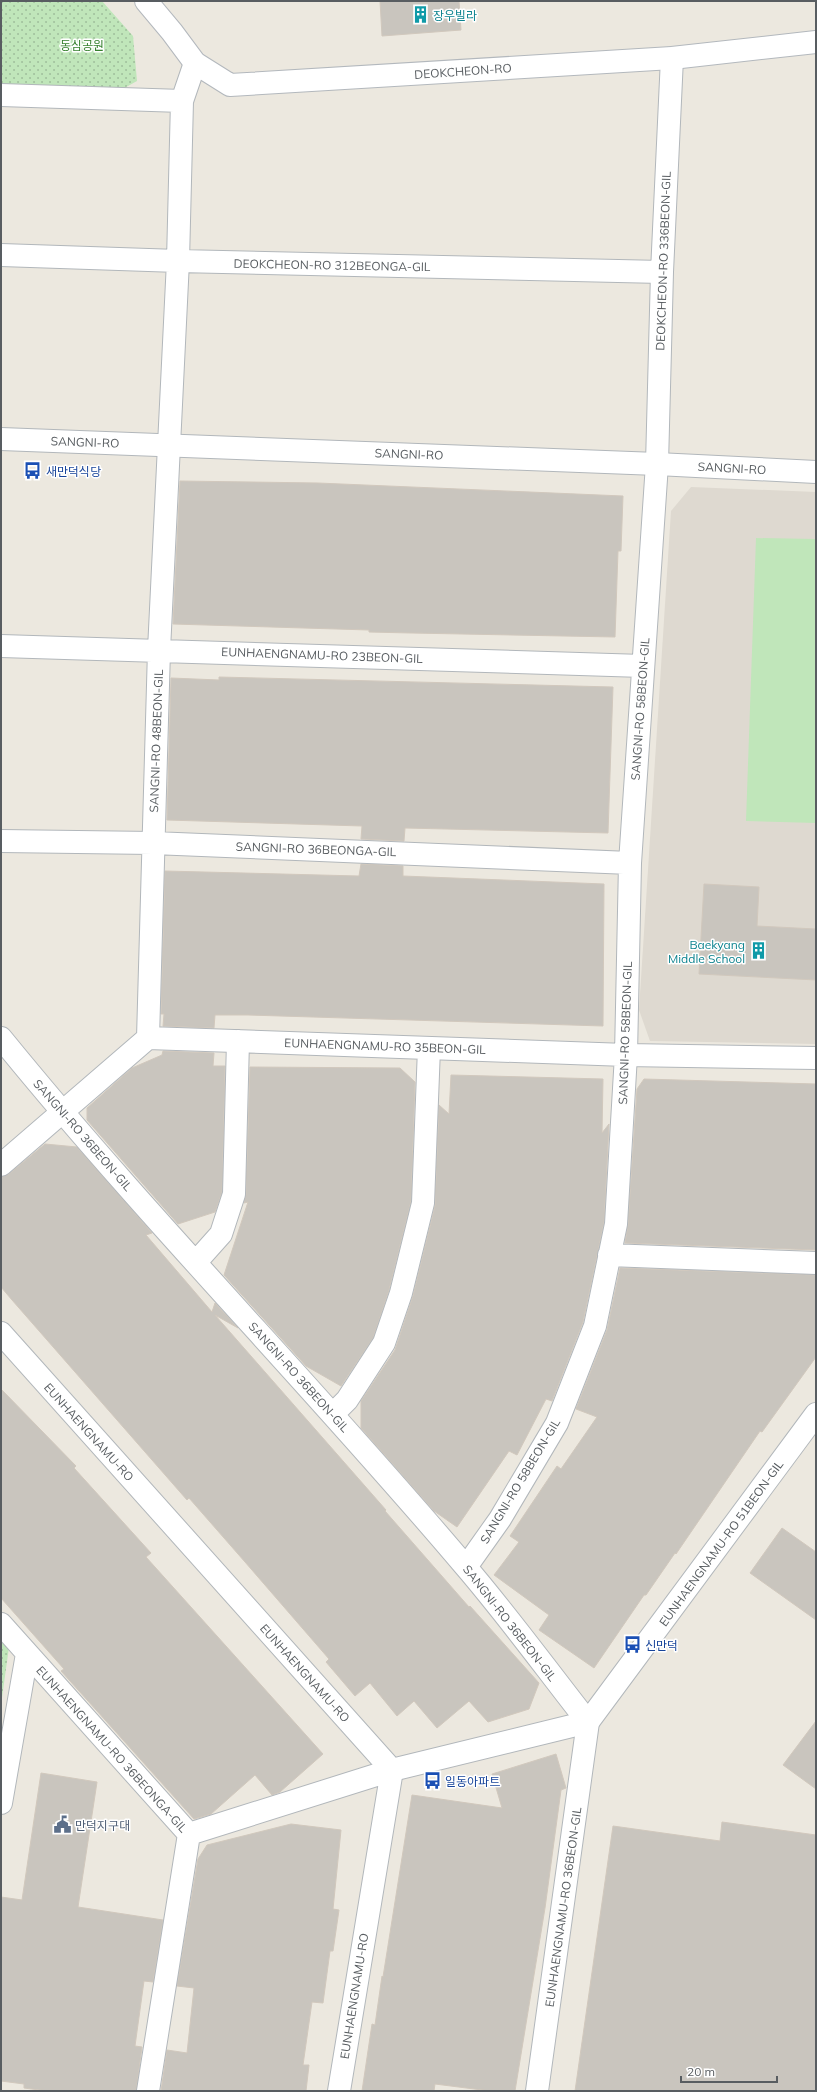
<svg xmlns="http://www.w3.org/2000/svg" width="817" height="2092" viewBox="0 0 817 2092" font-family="Mulish,'Noto Sans KR',sans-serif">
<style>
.education{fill:#ded9d0}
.park{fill:url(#park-dots)}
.garden{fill:#c0e6ba}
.building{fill:#c9c5be;stroke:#d1c8bd}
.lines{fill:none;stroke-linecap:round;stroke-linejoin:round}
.minor-casing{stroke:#b2b7bb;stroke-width:24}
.tertiary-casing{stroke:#b2b7bb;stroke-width:24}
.secondary-casing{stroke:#b3b8bd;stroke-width:24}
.minor{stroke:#fff;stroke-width:22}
.tertiary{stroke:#fff;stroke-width:22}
.secondary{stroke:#fff;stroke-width:22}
.labels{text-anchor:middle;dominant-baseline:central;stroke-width:3;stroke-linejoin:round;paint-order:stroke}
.culture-label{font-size:12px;fill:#0d838f;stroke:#fff;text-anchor:start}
.park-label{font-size:12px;fill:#37812f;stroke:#fff}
.street-label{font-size:12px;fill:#585d61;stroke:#fff}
.transit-label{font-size:12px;fill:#164399;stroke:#fff;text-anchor:start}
.service-label{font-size:12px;fill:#4e5e75;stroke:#fff;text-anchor:start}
</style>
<defs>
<pattern id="park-dots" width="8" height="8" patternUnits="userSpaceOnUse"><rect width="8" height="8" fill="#c0e6ba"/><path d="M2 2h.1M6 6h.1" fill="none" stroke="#9fbe9b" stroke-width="1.8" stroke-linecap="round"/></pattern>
</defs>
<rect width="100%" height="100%" fill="#ece8df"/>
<path class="education" d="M 691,487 L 816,492 L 816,1044 L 650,1041 L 639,1010 L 671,511 Z"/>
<path class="park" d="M 1,1 L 102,1 L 133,36 L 137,81 L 119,91 L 1,87 Z
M 1,1639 L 9,1647 L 1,1705 Z"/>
<path class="garden" d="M 756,538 L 816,539 L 816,823 L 746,821 Z"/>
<path class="building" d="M 380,1 L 459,1 L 461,30 L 382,36 Z
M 180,481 L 318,483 L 623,496 L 621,551 L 618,551 L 615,637 L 411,633 L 369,632 L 369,630 L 173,624 Z
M 219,677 L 613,687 L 608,833 L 405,828 L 404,841 L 361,839 L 362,826 L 167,820 L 171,678 L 219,680 Z
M 361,864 L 403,866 L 403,876 L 604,884 L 603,1026 L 248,1015 L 215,1015 L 214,1028 L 163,1026 L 164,1014 L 161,1014 L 165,871 L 359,876 Z
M 704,884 L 759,887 L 757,926 L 816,929 L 816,980 L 699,974 Z
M 163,1051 L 214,1053 L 213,1066 L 225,1066 L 222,1192 L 215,1212 L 178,1224 L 87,1120 L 87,1108 L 132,1068 L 162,1055 Z
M 250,1067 L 400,1068 L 415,1082 L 411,1201 L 389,1290 L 373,1338 L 341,1386 L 306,1366 L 224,1275 L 248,1202 L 244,1203 L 246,1194 Z
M 451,1075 L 603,1079 L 602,1133 L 609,1124 L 604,1222 L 583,1322 L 552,1401 L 546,1399 L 517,1455 L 509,1451 L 457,1527 L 434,1511 L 361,1428 L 361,1401 L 395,1350 L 413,1296 L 435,1206 L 439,1105 L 449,1114 Z
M 644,1079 L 816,1084 L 816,1250 L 625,1243 L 628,1225 L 637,1089 Z
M 45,1144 L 77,1147 L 152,1233 L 146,1235 L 212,1312 L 215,1303 L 238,1328 L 215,1315 L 386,1510 L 385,1511 L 469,1607 L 470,1606 L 539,1683 L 529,1709 L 488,1722 L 469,1701 L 437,1728 L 414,1701 L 397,1716 L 370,1683 L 355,1696 L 326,1662 L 329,1659 L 245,1562 L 189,1498 L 187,1500 L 12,1300 L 1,1287 L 1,1177 L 9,1174 Z
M 620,1268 L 816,1275 L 816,1357 L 762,1432 L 760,1431 L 676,1554 L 675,1553 L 646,1595 L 644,1595 L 594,1668 L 539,1630 L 549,1615 L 494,1575 L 519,1542 L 510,1536 L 557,1466 L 561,1469 L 597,1417 L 576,1409 L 607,1330 Z
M 1,1389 L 76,1466 L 74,1468 L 151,1553 L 146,1557 L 323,1754 L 280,1792 L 272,1795 L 255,1775 L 211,1814 L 194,1819 L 61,1671 L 64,1669 L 1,1598 Z
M 782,1528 L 816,1552 L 816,1620 L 750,1573 Z
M 816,1721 L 816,1789 L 783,1765 Z
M 556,1754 L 566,1788 L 561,1790 L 545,1908 L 515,2091 L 490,2091 L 435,2084 L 434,2091 L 362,2091 L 372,2024 L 375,2025 L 382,1976 L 383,1977 L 412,1795 L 502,1808 L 492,1774 Z
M 41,1773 L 97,1782 L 78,1907 L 163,1920 L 153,1982 L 144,1981 L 135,2046 L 142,2047 L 136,2091 L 47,2091 L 24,2088 L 24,2084 L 1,2081 L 1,1897 L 22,1900 Z
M 722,1822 L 816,1835 L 816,2091 L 575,2091 L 613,1826 L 720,1841 Z
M 291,1824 L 341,1830 L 333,1909 L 339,1910 L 333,1951 L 330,1951 L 323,2003 L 312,2002 L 303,2065 L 309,2065 L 306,2091 L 161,2091 L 167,2050 L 187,2053 L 194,1988 L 177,1986 L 198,1859 L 207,1845 Z"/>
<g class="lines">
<defs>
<path id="minor" d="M 1,95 L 182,101
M 1,255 L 178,261 L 662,272
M 1,646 L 643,666
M 1,841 L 153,843 L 630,863
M 1,1038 C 149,1220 314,1387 465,1566 C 508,1616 547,1670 588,1722 L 537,2091
M 148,1038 L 159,650 L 178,261 L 182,101 L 195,63
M 1,1165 L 148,1038 L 626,1055 L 816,1058
M 609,1255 L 816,1263
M 196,1262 L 221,1234 L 234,1194 L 238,1041
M 333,1414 L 347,1400 L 384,1343 L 401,1293 L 423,1203 L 429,1048
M 466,1567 L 500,1519 L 557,1423 L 595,1326 L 616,1224 L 626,1055 L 630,863 L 657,464 L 662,272 L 672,58
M 1,1624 L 189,1834
M 1,1803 L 27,1654
M 189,1834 L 392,1770 L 339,2091
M 148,2091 L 189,1834"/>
<path id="tertiary" d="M 1,439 L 657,464 L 816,472
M 1,1333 L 392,1770 L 588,1722 L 816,1414"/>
<path id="secondary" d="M 146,1 L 172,32 L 195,63 L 230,85 L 672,58 L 816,42"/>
</defs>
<use href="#minor" class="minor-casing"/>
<use href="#tertiary" class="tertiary-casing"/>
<use href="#secondary" class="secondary-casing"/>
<use href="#minor" class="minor"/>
<use href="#tertiary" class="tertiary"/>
<use href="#secondary" class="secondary"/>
</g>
<defs>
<symbol id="building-bare" viewBox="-9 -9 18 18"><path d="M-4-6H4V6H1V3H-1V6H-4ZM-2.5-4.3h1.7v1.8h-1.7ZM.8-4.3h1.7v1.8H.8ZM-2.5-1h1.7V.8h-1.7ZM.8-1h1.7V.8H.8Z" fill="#0f9aa8" stroke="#fff" stroke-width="2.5" paint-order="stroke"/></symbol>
<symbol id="bus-bare" viewBox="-9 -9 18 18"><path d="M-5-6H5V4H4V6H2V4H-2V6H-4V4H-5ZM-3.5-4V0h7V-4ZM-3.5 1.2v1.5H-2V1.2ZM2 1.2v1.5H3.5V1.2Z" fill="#1a4fb4" stroke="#fff" stroke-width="2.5" paint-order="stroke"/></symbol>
<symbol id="civic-bare" viewBox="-9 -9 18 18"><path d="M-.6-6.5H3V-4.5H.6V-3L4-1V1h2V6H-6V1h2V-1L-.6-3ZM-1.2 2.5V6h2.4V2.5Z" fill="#5c6f8a" stroke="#fff" stroke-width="2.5" paint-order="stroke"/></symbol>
</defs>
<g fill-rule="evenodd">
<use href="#building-bare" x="408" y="2" width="25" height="25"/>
<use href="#bus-bare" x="20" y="458" width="25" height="25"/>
<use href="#building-bare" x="746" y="938" width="25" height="25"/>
<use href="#bus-bare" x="620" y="1632" width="25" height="25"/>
<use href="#bus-bare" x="420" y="1768" width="25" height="25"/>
<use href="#civic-bare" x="50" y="1812" width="25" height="25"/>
</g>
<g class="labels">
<g class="culture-label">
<text x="433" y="15">장우빌라</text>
<text x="745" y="944" text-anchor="end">Baekyang<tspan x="745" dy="14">Middle School</tspan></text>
</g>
<g class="park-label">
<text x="82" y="45">동심공원</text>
</g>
<g class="street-label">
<text transform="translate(463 71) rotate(-4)">DEOKCHEON-RO</text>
<text transform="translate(663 261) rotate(-88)">DEOKCHEON-RO 336BEON-GIL</text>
<text transform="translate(332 265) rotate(1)">DEOKCHEON-RO 312BEONGA-GIL</text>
<text transform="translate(85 442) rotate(2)">SANGNI-RO</text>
<text transform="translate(409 454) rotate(2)">SANGNI-RO</text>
<text transform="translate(732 468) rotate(3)">SANGNI-RO</text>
<text transform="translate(322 655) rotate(2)">EUNHAENGNAMU-RO 23BEON-GIL</text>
<text transform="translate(640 709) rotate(-86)">SANGNI-RO 58BEON-GIL</text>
<text transform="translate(156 741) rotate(-88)">SANGNI-RO 48BEON-GIL</text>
<text transform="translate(316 849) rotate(2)">SANGNI-RO 36BEONGA-GIL</text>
<text transform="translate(625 1033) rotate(-88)">SANGNI-RO 58BEON-GIL</text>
<text transform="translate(385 1046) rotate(2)">EUNHAENGNAMU-RO 35BEON-GIL</text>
<text transform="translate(83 1135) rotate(49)">SANGNI-RO 36BEON-GIL</text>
<text transform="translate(299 1377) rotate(48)">SANGNI-RO 36BEON-GIL</text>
<text transform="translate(89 1432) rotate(48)">EUNHAENGNAMU-RO</text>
<text transform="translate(520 1481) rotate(-59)">SANGNI-RO 58BEON-GIL</text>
<text transform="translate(721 1543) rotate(-54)">EUNHAENGNAMU-RO 51BEON-GIL</text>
<text transform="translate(510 1623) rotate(52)">SANGNI-RO 36BEON-GIL</text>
<text transform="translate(305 1673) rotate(48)">EUNHAENGNAMU-RO</text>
<text transform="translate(112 1749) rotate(48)">EUNHAENGNAMU-RO 36BEONGA-GIL</text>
<text transform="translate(563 1907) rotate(-82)">EUNHAENGNAMU-RO 36BEON-GIL</text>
<text transform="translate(354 1996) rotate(-81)">EUNHAENGNAMU-RO</text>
</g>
<g class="transit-label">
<text x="46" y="471">새만덕식당</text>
<text x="645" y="1645">신만덕</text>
<text x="445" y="1781">일동아파트</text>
</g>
<g class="service-label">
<text x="75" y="1825">만덕지구대</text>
</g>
</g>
<rect width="817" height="2092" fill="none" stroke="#585d61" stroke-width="4"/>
<path d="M681 2076v6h96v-6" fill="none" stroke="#585d61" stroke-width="2"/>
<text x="687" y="2076" font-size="12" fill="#585d61" stroke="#ffffff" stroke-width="3" paint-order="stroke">20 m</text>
</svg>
